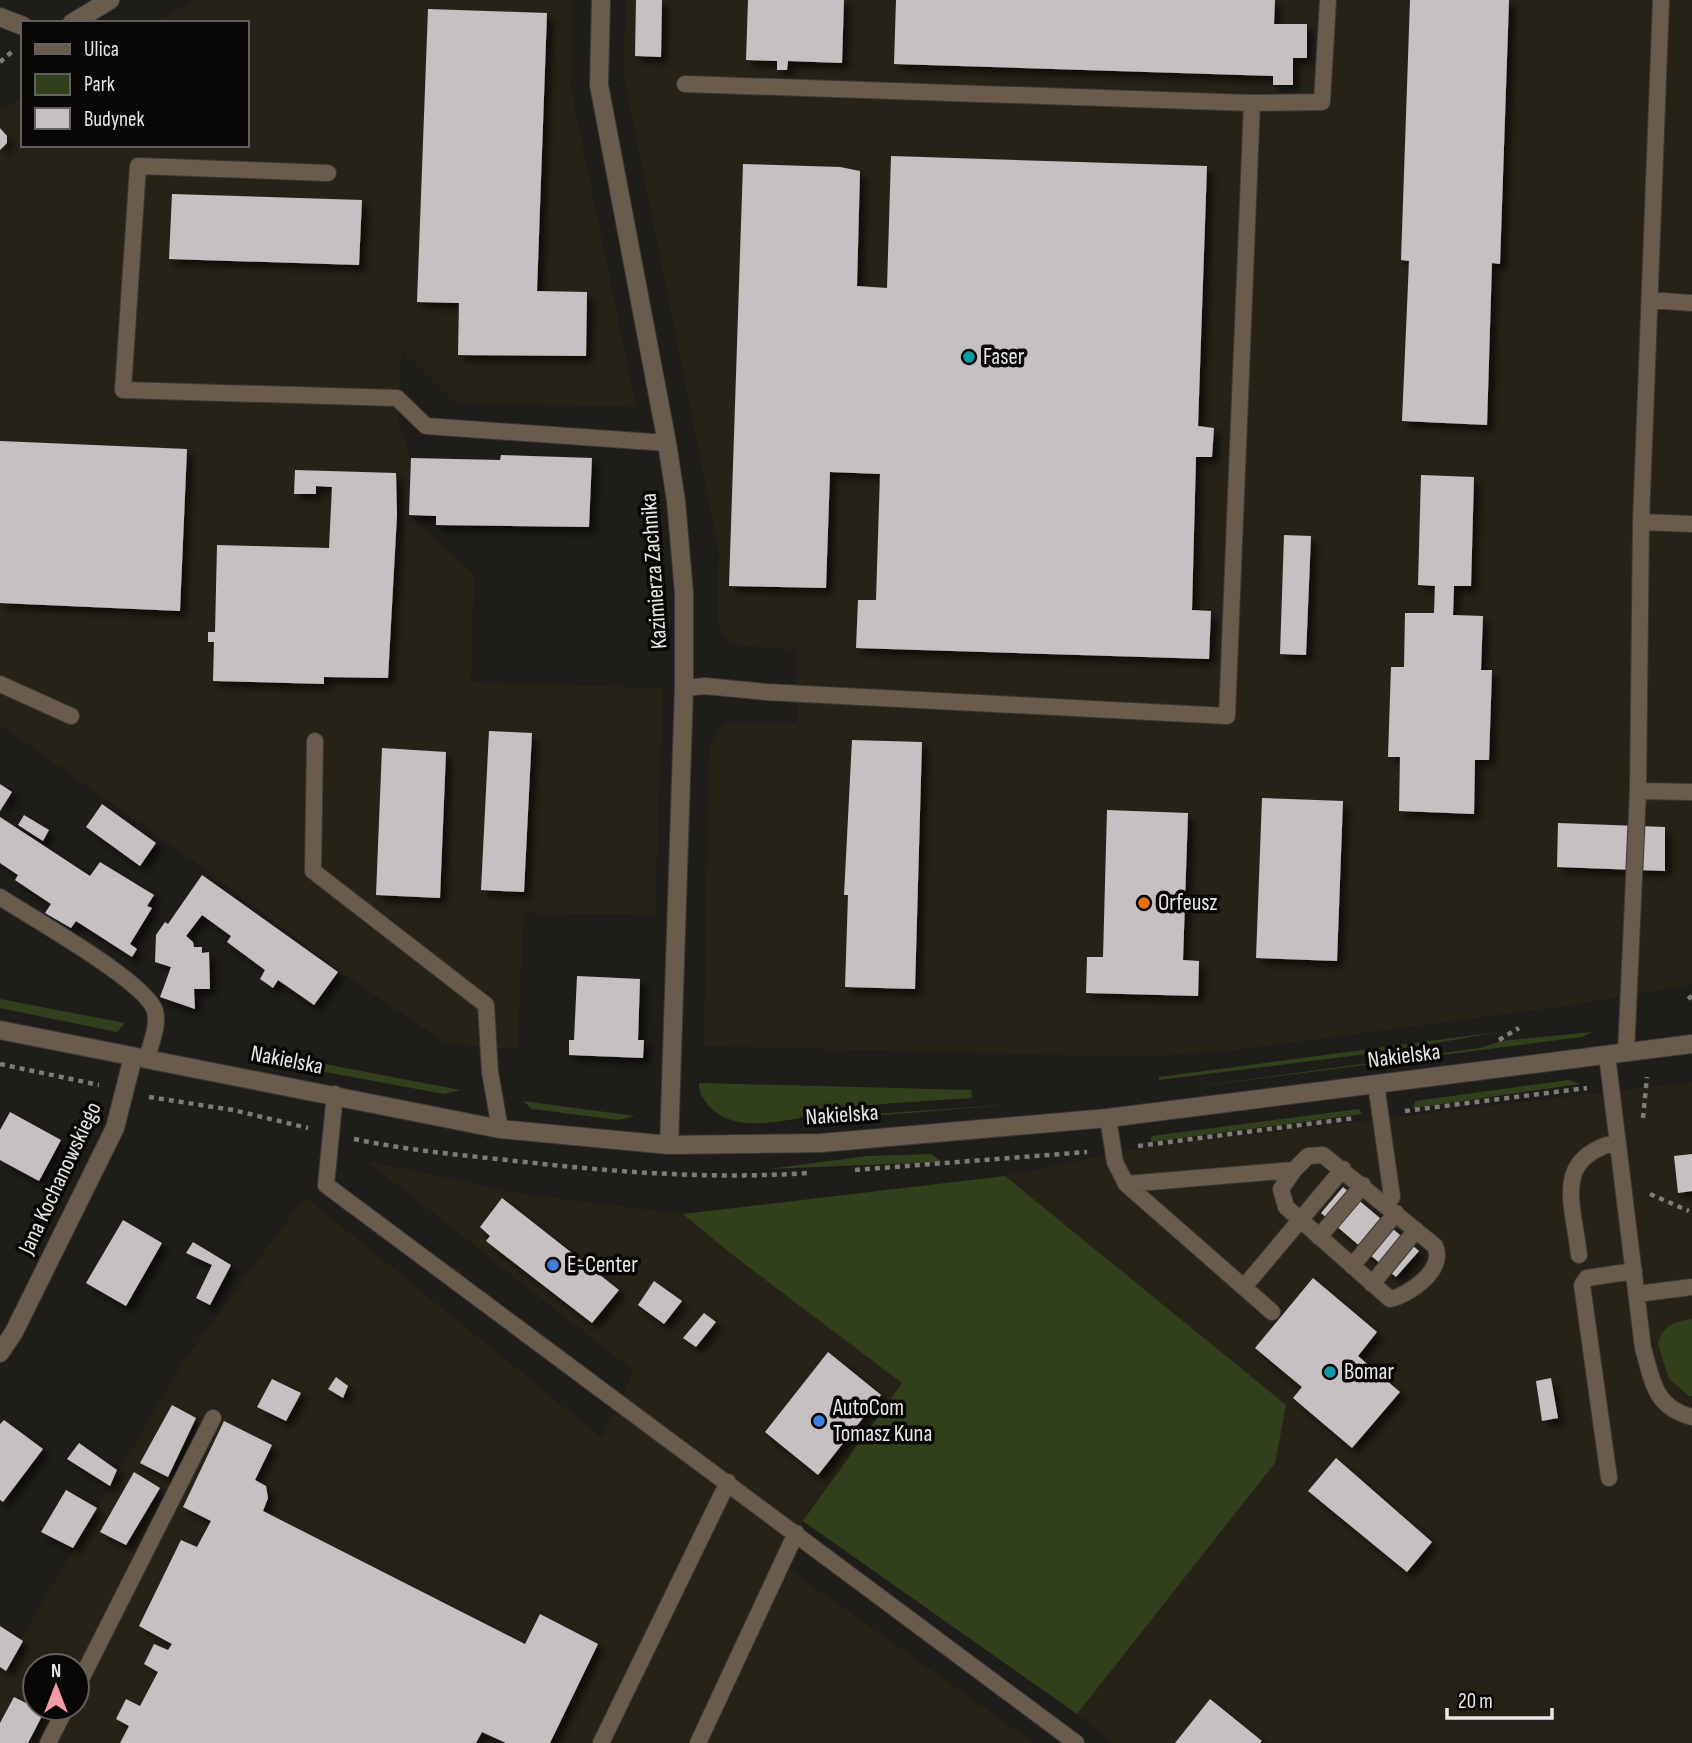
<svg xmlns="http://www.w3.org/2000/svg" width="1692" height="1743" viewBox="0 0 1692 1743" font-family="'Sofia Sans Condensed',sans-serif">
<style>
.built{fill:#262218;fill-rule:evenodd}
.green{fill:#31401b}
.building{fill:#c7c0c3;filter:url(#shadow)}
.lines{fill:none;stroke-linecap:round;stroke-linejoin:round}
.service-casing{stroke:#3b3936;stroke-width:18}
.minor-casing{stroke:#3b3936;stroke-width:20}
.tertiary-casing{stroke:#3b3936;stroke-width:20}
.path{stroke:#7e7c78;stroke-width:4.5;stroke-dasharray:5 5;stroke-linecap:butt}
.service{stroke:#6a5c4c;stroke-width:16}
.minor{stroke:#6a5c4c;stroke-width:18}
.tertiary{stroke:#6a5c4c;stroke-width:18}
.culture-dot{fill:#0f9aa8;stroke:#080706;stroke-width:2.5}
.food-dot{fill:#e8710a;stroke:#080706;stroke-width:2.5}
.shop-dot{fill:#3f7fe0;stroke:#080706;stroke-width:2.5}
.labels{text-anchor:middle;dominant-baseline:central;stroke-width:7;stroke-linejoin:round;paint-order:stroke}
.poi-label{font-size:23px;fill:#eae8e6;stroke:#080706;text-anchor:start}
.street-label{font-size:23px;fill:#eae8e6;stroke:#080706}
</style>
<defs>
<filter id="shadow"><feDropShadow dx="6" dy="6" stdDeviation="3.5" flood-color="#0009"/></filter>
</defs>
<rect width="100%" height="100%" fill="#1f1d19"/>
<path class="built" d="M 195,0 L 573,0 L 571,88 L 636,407 L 455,403 L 401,349 L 398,419 L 411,458 L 409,515 L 474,575 L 471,682 L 663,688 L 655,915 L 524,913 L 517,1050 L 446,1043 L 343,974 L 202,867 L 0,725 L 0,110 L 23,97 L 23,145 L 247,145 L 247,23 L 154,23 Z
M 626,0 L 1692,0 L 1692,984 L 1580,1004 L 1229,1051 L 1137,1057 L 704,1046 L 709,749 L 724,723 L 797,723 L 796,650 L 731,645 L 718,626 L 719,552 L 623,71 Z
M 1692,1082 L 1692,1743 L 1114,1743 L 1077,1714 L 1275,1463 L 1285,1405 L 1005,1176 L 1144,1147 Z
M 367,1161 L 523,1194 L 683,1214 L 730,1253 L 903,1383 L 803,1521 L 783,1565 L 1034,1743 L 0,1743 L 0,1675 L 183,1362 L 305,1197 L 602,1438 L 634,1371 ZM 35,1666 L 77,1666 L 77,1708 L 35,1708 Z"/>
<path class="green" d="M 0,999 L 125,1023 L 117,1032 L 0,1008 Z
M 1498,1032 L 1391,1051 L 1159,1080 L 1159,1077 Z
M 1592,1032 L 1582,1037 L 1170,1090 L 1480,1048 L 1502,1041 Z
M 257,1051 L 460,1090 L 444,1094 L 255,1059 Z
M 1568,1080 L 1580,1084 L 1413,1108 L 1415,1101 Z
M 699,1083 L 971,1090 L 972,1098 C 931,1101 889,1102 849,1108 C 810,1113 734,1143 706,1102 C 701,1095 699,1092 699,1083 Z
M 523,1101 L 635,1116 L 618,1120 L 532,1109 Z
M 1031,1103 L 847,1118 L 846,1116 Z
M 1359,1109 L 1362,1114 L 1150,1142 L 1152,1136 Z
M 931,1154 L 942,1162 L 768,1169 L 868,1156 Z
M 1005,1176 L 1286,1405 L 1275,1463 L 1077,1714 L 803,1521 L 902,1383 L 730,1253 L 683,1214 Z
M 1692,1319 L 1692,1396 L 1689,1396 L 1669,1379 L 1658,1344 C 1663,1325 1675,1321 1692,1319 Z"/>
<path class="building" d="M 636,0 L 662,0 L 661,57 L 635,56 Z
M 748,0 L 844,0 L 842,63 L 788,61 L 787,70 L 777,70 L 777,61 L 746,60 Z
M 896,0 L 1275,0 L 1274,24 L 1307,24 L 1307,58 L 1293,58 L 1293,85 L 1273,85 L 1273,76 L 894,64 Z
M 1410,0 L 1509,0 L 1500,264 L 1492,263 L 1487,425 L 1402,421 L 1409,261 L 1401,260 Z
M 428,9 L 547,13 L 537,291 L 587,292 L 586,356 L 458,355 L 459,303 L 417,302 Z
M 0,128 L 7,136 L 7,143 L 0,150 Z
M 891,156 L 1207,166 L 1198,426 L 1214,428 L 1212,457 L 1196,457 L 1192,610 L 1211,611 L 1209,659 L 856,648 L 858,600 L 876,600 L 880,474 L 830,472 L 826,588 L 729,586 L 743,164 L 840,167 L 860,171 L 857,286 L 887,288 Z
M 172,194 L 362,200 L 359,265 L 169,259 Z
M 0,441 L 187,449 L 180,611 L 0,603 Z
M 501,455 L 592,458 L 589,527 L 436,525 L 436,516 L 409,515 L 411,458 L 500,460 Z
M 295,470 L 396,473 L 397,515 L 388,678 L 324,677 L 324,684 L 213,681 L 214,642 L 208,642 L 208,632 L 215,632 L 217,545 L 329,548 L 332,487 L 316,486 L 316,494 L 294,494 Z
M 1421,475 L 1474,477 L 1471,586 L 1454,586 L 1453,615 L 1483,616 L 1481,670 L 1492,670 L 1489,760 L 1475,760 L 1474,814 L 1399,811 L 1400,757 L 1388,757 L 1391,667 L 1404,667 L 1405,613 L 1434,613 L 1435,586 L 1418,585 Z
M 1284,535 L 1311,536 L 1306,655 L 1280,654 Z
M 489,731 L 532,733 L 524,892 L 481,890 Z
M 852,740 L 922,742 L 915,989 L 845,987 L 848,895 L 844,895 Z
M 382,748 L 446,752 L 440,898 L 376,895 Z
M 0,784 L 12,792 L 0,811 Z
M 1262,798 L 1343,801 L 1337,961 L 1256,958 Z
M 102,804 L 156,843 L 140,866 L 86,827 Z
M 1107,810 L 1188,813 L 1183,960 L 1199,961 L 1198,996 L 1086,993 L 1087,957 L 1103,957 Z
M 24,815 L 49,830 L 43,841 L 18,825 Z
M 0,817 L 90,876 L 100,862 L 154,895 L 147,906 L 152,908 L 130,944 L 137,949 L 132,957 L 76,921 L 71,928 L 45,913 L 51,904 L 15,880 L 18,875 L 0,863 Z
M 1558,823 L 1665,827 L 1665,871 L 1557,867 Z
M 202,875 L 338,972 L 314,1005 L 278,980 L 273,988 L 260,979 L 265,970 L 227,942 L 231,936 L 202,915 L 186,936 L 193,942 L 194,947 L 202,947 L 202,953 L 209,952 L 210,989 L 194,989 L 195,1009 L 160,997 L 171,967 L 155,962 L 156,935 L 165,922 L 168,924 Z
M 577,976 L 640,979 L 638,1040 L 644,1040 L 643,1058 L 569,1055 L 569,1040 L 574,1040 Z
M 10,1112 L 61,1140 L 39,1181 L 0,1160 L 0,1130 Z
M 1692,1154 L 1692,1191 L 1678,1193 L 1674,1156 Z
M 1343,1187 L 1419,1251 L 1396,1277 L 1321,1213 Z
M 502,1198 L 619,1290 L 592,1323 L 486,1241 L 490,1236 L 480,1227 Z
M 123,1220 L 162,1243 L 126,1306 L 86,1283 Z
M 193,1242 L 231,1265 L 210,1305 L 196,1298 L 212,1265 L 186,1253 Z
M 1313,1278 L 1377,1332 L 1358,1356 L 1400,1392 L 1352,1448 L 1293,1398 L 1302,1387 L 1255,1348 Z
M 654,1281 L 682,1301 L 664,1324 L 638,1305 Z
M 704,1313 L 716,1322 L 696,1347 L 683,1338 Z
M 828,1352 L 881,1395 L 818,1475 L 765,1432 Z
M 336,1377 L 348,1386 L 343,1398 L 328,1389 Z
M 1551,1378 L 1558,1418 L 1542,1421 L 1536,1381 Z
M 272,1379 L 301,1393 L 286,1421 L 257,1407 Z
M 172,1405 L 196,1418 L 168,1477 L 140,1463 Z
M 4,1420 L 43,1449 L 3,1502 L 0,1500 L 0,1424 Z
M 224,1421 L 272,1445 L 255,1480 L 266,1486 L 268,1498 L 263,1511 L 525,1644 L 540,1614 L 598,1644 L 550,1743 L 506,1743 L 482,1732 L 476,1743 L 120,1743 L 129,1726 L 116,1719 L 126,1699 L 140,1706 L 158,1672 L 144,1664 L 154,1644 L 168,1650 L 172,1644 L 139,1626 L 181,1540 L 197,1547 L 211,1521 L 183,1507 Z
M 79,1443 L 117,1470 L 110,1486 L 67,1459 Z
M 1336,1458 L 1432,1542 L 1407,1572 L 1308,1491 Z
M 134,1472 L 160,1488 L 126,1545 L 100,1532 Z
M 66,1490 L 97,1508 L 73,1548 L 41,1532 Z
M 0,1626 L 23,1641 L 6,1671 L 0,1667 Z
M 14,1697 L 44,1712 L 28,1743 L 0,1743 L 0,1723 Z
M 1210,1699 L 1262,1741 L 1260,1743 L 1175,1743 Z"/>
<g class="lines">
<defs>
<path id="service" d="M 685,84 L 1252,103 L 1322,102 L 1328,0
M 328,173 L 138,166 L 123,390 L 397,398 L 426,426 L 667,443
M 1650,300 L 1692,303
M 1641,522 L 1692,524
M 0,684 L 71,716
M 684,688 L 705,686 L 766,692 L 1227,716 L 1252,103
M 315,741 L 313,871 L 486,1005 L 490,1072 L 500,1129
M 1638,791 L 1692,792
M 0,897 C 30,917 147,982 155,1011 C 159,1026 150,1045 147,1059
M 1626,1053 L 1638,791 L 1641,522 L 1661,0
M 1607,1055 L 1643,1348 C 1653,1382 1654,1407 1692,1417
M 1376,1084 L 1392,1197 L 1386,1205
M 335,1094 L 326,1185 L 1076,1743
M 1108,1118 L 1115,1162 L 1126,1184 L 1272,1312
M 1126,1184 L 1294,1170 L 1308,1156 L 1323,1155 L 1435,1246 C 1446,1270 1409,1295 1390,1299 L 1286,1207 L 1281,1189 L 1294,1170
M 1319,1237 L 1363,1185
M 1579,1255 C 1573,1203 1552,1158 1617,1142
M 1352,1266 L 1396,1213
M 1372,1284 L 1416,1230
M 1244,1287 L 1343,1169
M 1637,1294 L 1692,1287
M 1609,1478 L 1582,1285 L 1587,1278 L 1634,1271
M 77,1687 L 213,1418
M 48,1743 L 66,1708
M 601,1743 L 728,1482
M 698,1743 L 796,1533"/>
<path id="minor" d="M 601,0 L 599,85 L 667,443 L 676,501 L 684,593 L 684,688 L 669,1145
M 0,17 L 23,26
M 72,23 L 110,0
M 0,1353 L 14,1332 L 115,1128 L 133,1057"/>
<path id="tertiary" d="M 0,1030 L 500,1129 L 669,1145 L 821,1143 L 1108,1118 L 1692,1044"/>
</defs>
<use href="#service" class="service-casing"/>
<use href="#minor" class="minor-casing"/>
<use href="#tertiary" class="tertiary-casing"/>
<path class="path" d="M 0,62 L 13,51
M 1688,999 L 1692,996
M 1499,1040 L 1519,1028
M 0,1064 L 99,1085
M 149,1097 L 233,1110 L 308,1128
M 1405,1111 L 1587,1088
M 1643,1118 L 1647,1077
M 354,1139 C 402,1149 449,1154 498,1159 C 603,1171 702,1180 808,1173
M 1138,1146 L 1355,1118
M 855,1170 L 1087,1152
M 1650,1194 L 1689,1211"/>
<use href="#service" class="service"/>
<use href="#minor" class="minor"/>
<use href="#tertiary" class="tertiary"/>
</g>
<g class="culture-dot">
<circle cx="969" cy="357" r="7"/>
<circle cx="1330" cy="1372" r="7"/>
</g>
<circle class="food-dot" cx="1144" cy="903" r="7"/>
<g class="shop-dot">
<circle cx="553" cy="1265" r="7"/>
<circle cx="819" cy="1421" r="7"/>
</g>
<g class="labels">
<g class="poi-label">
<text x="983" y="357">Faser</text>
<text x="1158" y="903">Orfeusz</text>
<text x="567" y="1265">E-Center</text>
<text x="1344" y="1372">Bomar</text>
<text x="833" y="1408">AutoCom<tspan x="833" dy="26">Tomasz Kuna</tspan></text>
</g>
<g class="street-label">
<text transform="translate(654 571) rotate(-94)">Kazimierza Zachnika</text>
<text transform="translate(1404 1056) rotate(-7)">Nakielska</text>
<text transform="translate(287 1060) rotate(11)">Nakielska</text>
<text transform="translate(842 1115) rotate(-4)">Nakielska</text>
<text transform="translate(60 1178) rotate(-65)">Jana Kochanowskiego</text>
</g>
</g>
<rect x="21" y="21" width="228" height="126" fill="#080706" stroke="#626160" stroke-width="2"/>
<rect x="35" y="44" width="35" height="10" fill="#6a5c4c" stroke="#626160" stroke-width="2"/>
<text x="84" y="56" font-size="21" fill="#eae8e6">Ulica</text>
<rect x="35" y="74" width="35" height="21" fill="#31401b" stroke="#626160" stroke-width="2"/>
<text x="84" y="91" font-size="21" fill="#eae8e6">Park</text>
<rect x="35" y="108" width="35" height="21" fill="#c7c0c3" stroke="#626160" stroke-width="2"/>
<text x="84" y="126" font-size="21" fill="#eae8e6">Budynek</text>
<g transform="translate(56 1687)"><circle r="33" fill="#080706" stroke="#626160" stroke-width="2"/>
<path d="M0-5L12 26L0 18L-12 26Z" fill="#f49aa4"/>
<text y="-10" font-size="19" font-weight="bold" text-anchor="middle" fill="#eae8e6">N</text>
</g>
<path d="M1447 1708v10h105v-10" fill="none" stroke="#eae8e6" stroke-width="3.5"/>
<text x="1458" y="1708" font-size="21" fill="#eae8e6" stroke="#080706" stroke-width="5" paint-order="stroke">20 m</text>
</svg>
